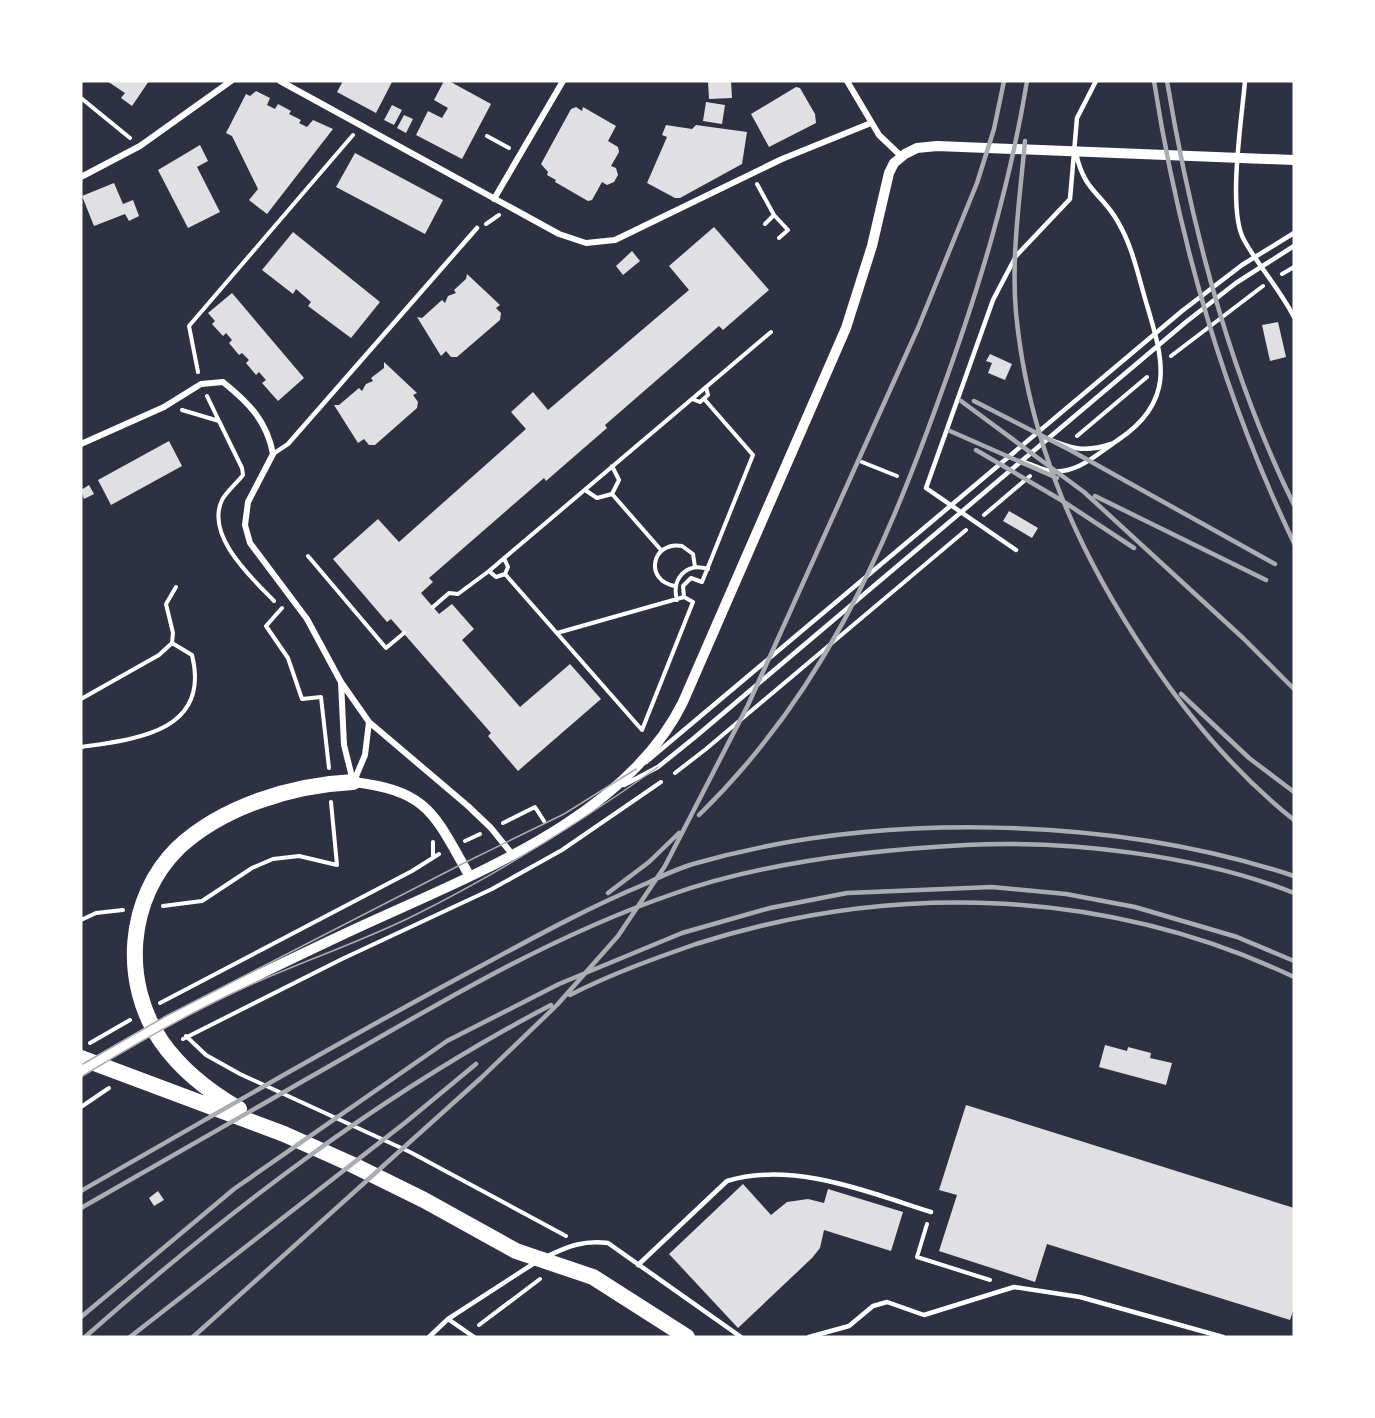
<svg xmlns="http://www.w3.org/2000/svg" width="1375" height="1418" viewBox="0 0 1375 1418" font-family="Poppins,sans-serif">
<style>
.building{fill:#e0e0e3}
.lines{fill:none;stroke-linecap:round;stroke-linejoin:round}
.path{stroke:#fff;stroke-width:4}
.service{stroke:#fff;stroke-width:4.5}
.minor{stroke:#fff;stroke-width:6}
.tertiary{stroke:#fff;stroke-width:10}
.trunk{stroke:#fff;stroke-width:16}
.tram{stroke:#abadb3;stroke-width:1.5}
.rail{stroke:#abadb3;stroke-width:4.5}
</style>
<rect width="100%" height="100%" fill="#2d3142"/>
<path class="building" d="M 107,81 L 149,81 L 132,106 L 121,98 L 125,93 Z
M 343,81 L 390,81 L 392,82 L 376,113 L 337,92 Z
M 444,81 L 449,81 L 491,104 L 462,159 L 416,135 L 428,111 L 442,118 L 448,108 L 434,100 Z
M 708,81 L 731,81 L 732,98 L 709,99 Z
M 796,87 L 800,88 L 815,114 L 816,123 L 769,147 L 751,114 Z
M 256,91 L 270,98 L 267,105 L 275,109 L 278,104 L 291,111 L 289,114 L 301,120 L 299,123 L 307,127 L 313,120 L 333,129 L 267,214 L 249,200 L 258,189 L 232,136 L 226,133 L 246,94 L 250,96 Z
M 706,102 L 725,105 L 722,124 L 703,121 Z
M 392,105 L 402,110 L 394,125 L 384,120 Z
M 576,107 L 582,111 L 583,107 L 616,126 L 608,141 L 618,147 L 619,152 L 611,166 L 616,168 L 618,175 L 614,182 L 607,185 L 602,182 L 592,200 L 588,201 L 555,182 L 556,180 L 547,175 L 548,172 L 541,164 L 571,109 Z
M 404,115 L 413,119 L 406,133 L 397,128 Z
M 666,125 L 692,129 L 696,125 L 747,132 L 742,164 L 680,198 L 675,198 L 647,183 L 667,137 L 662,135 Z
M 200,145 L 208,161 L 197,167 L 220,212 L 188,228 L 158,170 Z
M 355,153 L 443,200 L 425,234 L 336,187 Z
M 114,183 L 123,204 L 133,200 L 139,216 L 129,221 L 125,214 L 94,226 L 82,196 Z
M 714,227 L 769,290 L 723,330 L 719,326 L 605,425 L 607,428 L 546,481 L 544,478 L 429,578 L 433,582 L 421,593 L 439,614 L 452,604 L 474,629 L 462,640 L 520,707 L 570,664 L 601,699 L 518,771 L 488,736 L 491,733 L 391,619 L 387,622 L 333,559 L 378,519 L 399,542 L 526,429 L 511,412 L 533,392 L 548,410 L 689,290 L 669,266 Z
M 293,232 L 380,302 L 351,338 L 308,306 L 311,302 L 296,289 L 293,294 L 262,270 Z
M 632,251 L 640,261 L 623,275 L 616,266 Z
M 467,274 L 500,305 L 496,308 L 501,313 L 500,320 L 457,357 L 451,357 L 446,351 L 441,356 L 417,317 L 422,318 L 442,300 L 445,303 L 448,296 L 456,293 L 454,290 L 466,279 Z
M 232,293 L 304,378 L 278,401 L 262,383 L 266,380 L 259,372 L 256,375 L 246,363 L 249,360 L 242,353 L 239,355 L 229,343 L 232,340 L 226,333 L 223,336 L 212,324 L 215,321 L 208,313 Z
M 1278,322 L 1286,357 L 1270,361 L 1262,325 Z
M 990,354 L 1012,364 L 1005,380 L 988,373 L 992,363 L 986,361 Z
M 384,362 L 417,393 L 413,395 L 418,402 L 417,408 L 375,445 L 369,445 L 364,439 L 358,443 L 334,405 L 339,405 L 359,388 L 362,391 L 366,384 L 373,381 L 371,378 L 384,368 Z
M 169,441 L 182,466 L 111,505 L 98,480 Z
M 89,485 L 94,494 L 84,499 L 81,490 Z
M 1009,511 L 1038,528 L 1032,538 L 1003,521 Z
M 1105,1045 L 1127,1051 L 1128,1047 L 1151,1053 L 1150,1058 L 1172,1063 L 1166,1085 L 1099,1067 Z
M 966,1105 L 1294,1208 L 1294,1308 L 1290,1320 L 1047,1244 L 1035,1282 L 939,1251 L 957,1195 L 939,1190 Z
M 743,1184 L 771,1215 L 787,1202 L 808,1199 L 824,1203 L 828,1189 L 903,1212 L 891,1251 L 824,1230 L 820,1248 L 812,1258 L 738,1328 L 669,1254 Z
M 158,1191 L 164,1200 L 154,1206 L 149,1198 Z"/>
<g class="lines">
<path class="path" d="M 81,98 L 130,138
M 487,136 L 509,148
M 757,184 L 774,215
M 486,224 L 499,215
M 765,224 L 774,215 L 788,230 L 779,238
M 1282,274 L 1294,267
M 1171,356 L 1263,286
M 198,372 L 189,326 L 353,135
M 207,396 L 219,421
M 692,399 L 700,402 L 708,395 L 706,387
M 182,410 L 219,421 L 242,468 L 243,475 C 237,483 227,491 222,500 C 205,536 252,578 274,601
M 1077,436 L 1147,377
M 862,462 L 897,476
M 585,490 L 597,498 L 612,494 L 619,480 L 612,466
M 612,494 L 661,550
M 984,515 L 1030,476
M 308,556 L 386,648 L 404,633
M 489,571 L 496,577 L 505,574 L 508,567 L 504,558
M 505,574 L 642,730 L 693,602 L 684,597 L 683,586 L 691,578 L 702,582 L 753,455 L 705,400
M 675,586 C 644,581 651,541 682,546 L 693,554 L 695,567
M 677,600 C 671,578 687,562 708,569
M 433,607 L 449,593 L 458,594 L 489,571 L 771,332
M 282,608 L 266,626 L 288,658 L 302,699 L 321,697 L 329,768
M 557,633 L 684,597
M 81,699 L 159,655 L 172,643 L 173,633 L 166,604 L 176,587
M 81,747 C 138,739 211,731 192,655 L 172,643
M 675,773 L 706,749 L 966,530
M 503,823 L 535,807 L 544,821
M 465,841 L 480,834
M 433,842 L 433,857
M 163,906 L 202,901 L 252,868 L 273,859 L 299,856 L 337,865 L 331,802
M 81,920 L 96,913 L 123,910
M 160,1003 L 412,871 L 439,854
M 186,1036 L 206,1055 L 240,1074 L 410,1152 L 566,1236
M 183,1039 L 342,959 L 492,889 L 562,850 L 661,782
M 90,1043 L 130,1020
M 81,1107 L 109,1088
M 927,1224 L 917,1257 L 990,1280
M 479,1325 L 540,1279"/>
<path class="service" d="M 1245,81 C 1242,117 1227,210 1244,240 C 1259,267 1280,289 1294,317
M 1041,436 C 1068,447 1082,454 1111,444
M 273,454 L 288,444 L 477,228
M 1019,461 C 1030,463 1040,469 1050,471 C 1077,475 1098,453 1118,440 C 1180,399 1161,354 1144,295 C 1137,270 1131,244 1118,222 C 1102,193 1084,192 1076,153
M 1016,550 L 926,488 L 993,300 L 1016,256 L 1070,199 L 1077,118 L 1096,81
M 646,762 L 1182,311 L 1242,265 L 1294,233
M 624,785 L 658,767 L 694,738 L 1186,322 L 1236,283 L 1294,246
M 546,1257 C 568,1246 584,1240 608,1243 L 741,1337
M 638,1265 L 727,1181 C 794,1161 867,1192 931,1212
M 448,1319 L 474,1337
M 429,1337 L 448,1319 L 536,1262
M 809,1337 L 849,1326 L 873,1306 L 887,1302 L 924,1315 L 1014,1287 L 1080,1297 L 1223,1337"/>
<path class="minor" d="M 280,81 L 559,234 L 586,243 L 615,240 L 782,159 L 871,123
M 847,81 L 879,135 L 901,156
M 81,177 L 140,146 L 231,81
M 494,199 L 563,81
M 81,444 L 164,407 L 201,384 L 223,382 C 249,403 267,421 273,454 L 248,502 L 245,525 L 250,543 L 307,619 L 341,682 L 369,722 L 468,806 L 491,828 L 512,854
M 341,682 L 344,745 L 353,781
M 354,781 L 365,755 L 369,722"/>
<path class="tertiary" d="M 353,782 C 429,791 434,814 469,875
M 81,1071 C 164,1019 253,977 342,935 C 458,880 624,823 683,702 L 846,328 L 872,246 L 889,173 L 894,163 L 905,154 L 917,148 L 937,146 L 1294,160"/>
<path class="trunk" d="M 81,1058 L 284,1134 L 351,1164 L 424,1200 L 516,1251 L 593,1277 L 687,1337
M 239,1109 C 208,1091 181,1070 161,1041 C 121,982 127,898 178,848 C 223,806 293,785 353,782"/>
<path class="tram" d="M 81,1065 L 166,1016 L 462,864 L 564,814 L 636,769
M 81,1077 C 135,1044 191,1012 248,986 C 303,961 361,942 415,915 C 503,871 578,824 658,767"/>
<path class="rail" d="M 1154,81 C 1179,241 1224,397 1294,543
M 1167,81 C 1191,225 1229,373 1294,505
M 1025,141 C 1020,197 1011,256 1016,313 C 1028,439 1077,551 1147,655 C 1189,718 1235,773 1294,820
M 961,401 L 1084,492 L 1243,638 L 1294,689
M 974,401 L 1070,450 L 1275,564
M 950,431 L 1057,478
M 976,450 L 1061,500 L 1134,548
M 1095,496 L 1266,580
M 1181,694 L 1249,758 L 1294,792
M 699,815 C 821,696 882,557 939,399 C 977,295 1009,191 1027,81
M 608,893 L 649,862 L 679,833
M 570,995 C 611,974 653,959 696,944 C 893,881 1106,888 1294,977
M 81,1191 C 217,1113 353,1034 492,960 C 542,933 592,906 645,884 C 660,877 676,869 693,864 C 876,811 1113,816 1294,876
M 81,1208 C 172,1156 263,1104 354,1052 C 456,993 558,934 670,895 C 762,862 868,850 966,845 C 1069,840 1198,855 1294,893
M 81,1317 L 234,1189 L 447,1041 L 559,984 L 682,933 L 770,908 L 847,893 L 992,887 L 1066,894 L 1135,907 L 1237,937 L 1294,961
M 85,1337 C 229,1210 381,1094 551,1005
M 130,1337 L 406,1122 L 476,1064
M 193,1337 L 481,1078 L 557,1005 L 618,936 L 665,866 L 748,705 L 918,328 L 977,183 L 994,129 L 1004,81"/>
</g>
<rect width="1375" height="1418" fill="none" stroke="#ffffff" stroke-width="165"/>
</svg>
